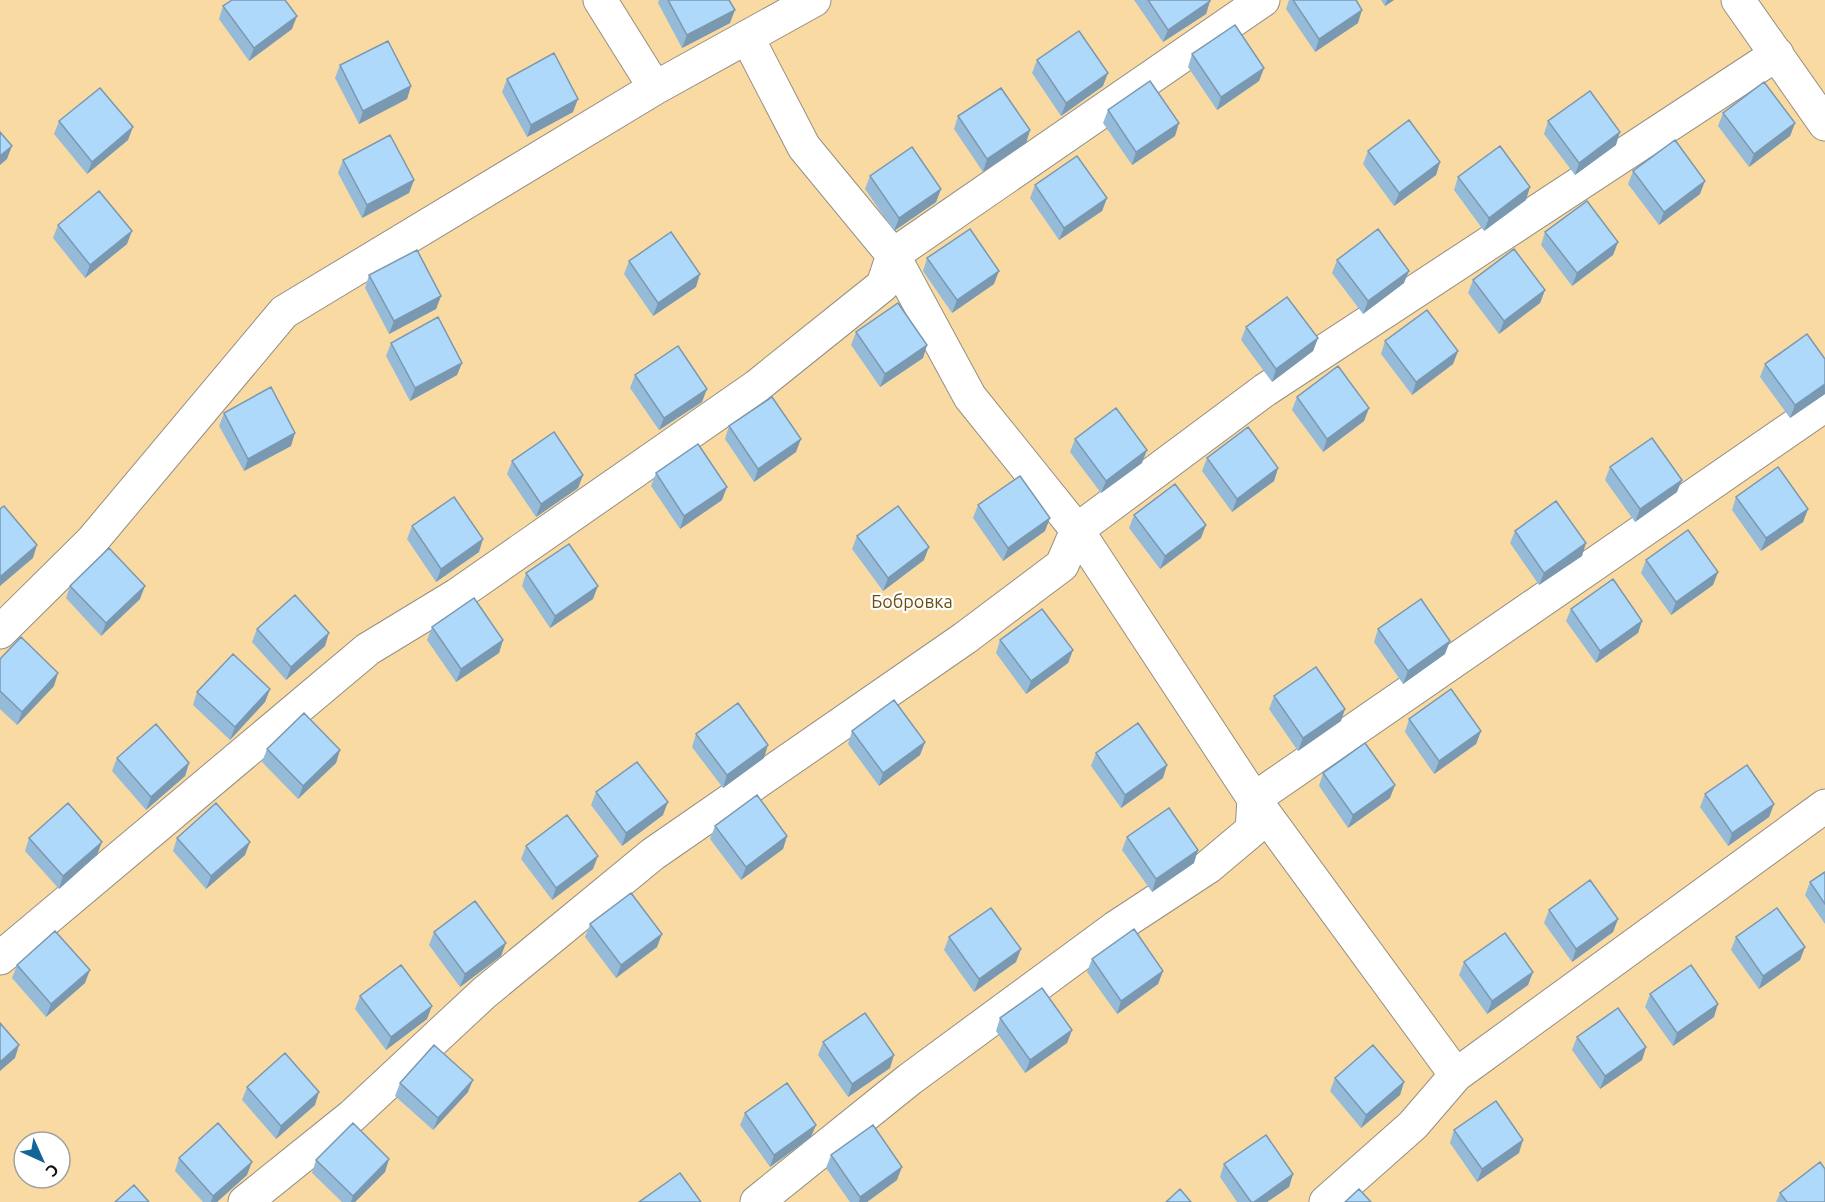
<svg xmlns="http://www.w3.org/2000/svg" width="1825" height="1202" viewBox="0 0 1825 1202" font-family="Ubuntu,sans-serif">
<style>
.green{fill:#f9daa2;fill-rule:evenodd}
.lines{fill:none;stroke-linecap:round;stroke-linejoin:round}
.minor-casing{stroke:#968f83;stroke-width:35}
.minor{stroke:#fff;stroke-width:33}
.wall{fill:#96bbd8}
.shaded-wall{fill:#7a98b0}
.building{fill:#aed9fb;stroke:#7a98b0;stroke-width:1.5}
.labels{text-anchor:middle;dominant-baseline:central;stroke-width:4.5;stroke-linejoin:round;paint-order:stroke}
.park-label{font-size:18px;fill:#6b4f12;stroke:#fff}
</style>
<rect width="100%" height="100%" fill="#f3ecdf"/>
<path class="green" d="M 0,0 L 1825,0 L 1825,1202 L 0,1202 ZM 24,1142 L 60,1142 L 60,1178 L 24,1178 Z"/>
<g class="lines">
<defs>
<path id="minor" d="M 600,0 L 655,88
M 1738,0 L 1825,124
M 747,37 L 804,147 L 893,255 L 970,397 L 1077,530 L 1254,799 L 1456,1075
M 0,632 L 92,541 L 284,312 L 655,88 L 814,0
M 0,958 L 368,649 L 457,595 L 757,386 L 883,285 L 893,255 L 1263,0
M 245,1202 L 352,1116 L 484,993 L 653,854 L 965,638 L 1062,565 L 1077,530 L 1265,390 L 1777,54
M 757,1202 L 910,1079 L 1115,928 L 1208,867 L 1252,830 L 1254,799 L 1825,405
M 1326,1202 L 1413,1125 L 1456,1075 L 1825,806"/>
</defs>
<use href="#minor" class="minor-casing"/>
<use href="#minor" class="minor"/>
</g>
<path class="wall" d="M 659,0 L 729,0 L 730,23 L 682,48 L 658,3 Z
M 1134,0 L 1210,0 L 1210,1 L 1206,14 L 1163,42 Z
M 1289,0 L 1356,0 L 1358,23 L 1315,52 L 1286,9 Z
M 1381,0 L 1394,0 L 1385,6 Z
M 223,6 L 292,29 L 249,61 L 219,19 Z
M 1192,54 L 1264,68 L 1259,81 L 1217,110 L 1188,67 Z
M 1037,60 L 1103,86 L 1061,116 L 1032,73 Z
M 340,65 L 411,86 L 407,99 L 359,124 L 335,78 Z
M 507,79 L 573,112 L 527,137 L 502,92 Z
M 1108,110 L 1175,136 L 1132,165 L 1103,123 Z
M 1723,113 L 1795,123 L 1790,136 L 1749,167 L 1718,126 Z
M 958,116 L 1030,130 L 1026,143 L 983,172 L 954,129 Z
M 59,121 L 128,140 L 87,174 L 54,134 Z
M 1548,121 L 1616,145 L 1575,175 L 1544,134 Z
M 1368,151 L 1440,162 L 1436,175 L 1394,206 L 1363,164 Z
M 343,160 L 414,180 L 409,193 L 362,218 L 338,173 Z
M 1633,171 L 1700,194 L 1659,225 L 1628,184 Z
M 870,176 L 941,189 L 936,202 L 894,231 L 865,189 Z
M 1458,177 L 1526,200 L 1484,231 L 1454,190 Z
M 1035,185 L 1107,198 L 1102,211 L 1059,240 L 1030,198 Z
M 58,225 L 127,244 L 85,278 L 53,238 Z
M 1545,232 L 1618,242 L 1613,255 L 1572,286 L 1541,245 Z
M 927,258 L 994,284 L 952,313 L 923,271 Z
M 1337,260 L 1404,283 L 1363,314 L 1332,273 Z
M 629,261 L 696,287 L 653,316 L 624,274 Z
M 369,275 L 441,296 L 436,309 L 389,334 L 365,288 Z
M 1473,280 L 1545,290 L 1540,303 L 1499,334 L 1468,293 Z
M 1246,327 L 1318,338 L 1313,351 L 1272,382 L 1241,340 Z
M 856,332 L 927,345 L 923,358 L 880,387 L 851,345 Z
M 1385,341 L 1458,351 L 1453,364 L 1412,395 L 1381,354 Z
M 391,343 L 462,363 L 457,375 L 410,401 L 386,356 Z
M 1825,359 L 1825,394 L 1790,418 L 1760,377 L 1765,364 Z
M 635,375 L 702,402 L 659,430 L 630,388 Z
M 1297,397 L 1369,408 L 1364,421 L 1323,452 L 1292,410 Z
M 224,413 L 291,446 L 244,471 L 219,426 Z
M 729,426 L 796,452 L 754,482 L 725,439 Z
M 1075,439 L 1142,463 L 1101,493 L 1070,452 Z
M 1207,458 L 1278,468 L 1274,481 L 1232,512 L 1202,471 Z
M 512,461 L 583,475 L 578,488 L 536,517 L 507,474 Z
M 1610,467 L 1677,492 L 1635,522 L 1605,480 Z
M 656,473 L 722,500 L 680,529 L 651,486 Z
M 1736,497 L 1808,509 L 1803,522 L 1761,551 L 1732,510 Z
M 978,505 L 1045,531 L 1003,561 L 973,518 Z
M 1134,515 L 1201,538 L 1160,569 L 1129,528 Z
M 412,526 L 479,552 L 436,582 L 407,539 Z
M 1515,531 L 1582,556 L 1539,585 L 1510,543 Z
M 857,536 L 924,560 L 883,591 L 852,549 Z
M 1646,560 L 1718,572 L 1713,585 L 1671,615 L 1641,573 Z
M 526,573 L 593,599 L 550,628 L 522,586 Z
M 70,586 L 140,599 L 101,636 L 66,598 Z
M 1571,609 L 1642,621 L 1638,633 L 1596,663 L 1566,621 Z
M 432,627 L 503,640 L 499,653 L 456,682 L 427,640 Z
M 257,629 L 325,646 L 286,680 L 252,642 Z
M 1378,629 L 1445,654 L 1403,684 L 1374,642 Z
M 1000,640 L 1073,650 L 1068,663 L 1026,694 L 996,653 Z
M 0,659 L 54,686 L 17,725 L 0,709 Z
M 270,689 L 265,702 L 230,740 L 193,705 L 197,692 Z
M 1274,696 L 1341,721 L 1298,751 L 1269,709 Z
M 1409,719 L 1481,731 L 1476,744 L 1434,774 L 1405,732 Z
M 852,731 L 925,742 L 920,755 L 879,786 L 848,744 Z
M 696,734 L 764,758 L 723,788 L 692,747 Z
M 267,749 L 340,750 L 336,763 L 298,799 L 262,762 Z
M 1096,753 L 1163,778 L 1121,808 L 1091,766 Z
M 117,758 L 189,763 L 185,776 L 146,810 L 112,771 Z
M 1323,773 L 1390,798 L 1348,828 L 1319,786 Z
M 596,792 L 663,815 L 622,846 L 591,805 Z
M 1705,794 L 1774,804 L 1769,817 L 1728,846 L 1700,807 Z
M 715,826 L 787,836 L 783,849 L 741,880 L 710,839 Z
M 1127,837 L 1194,863 L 1152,892 L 1122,850 Z
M 29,838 L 97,855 L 59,889 L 25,851 Z
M 177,838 L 245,855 L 206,889 L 173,851 Z
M 526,846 L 593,869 L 552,900 L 521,859 Z
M 1825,872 L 1825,924 L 1805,895 L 1810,882 Z
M 1549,910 L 1618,919 L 1613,932 L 1572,962 L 1544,923 Z
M 590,924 L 657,947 L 616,978 L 585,937 Z
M 434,932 L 501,956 L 460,987 L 429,945 Z
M 949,937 L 1016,962 L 974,992 L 944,950 Z
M 1736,937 L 1805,947 L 1800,960 L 1759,989 L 1731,950 Z
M 1092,959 L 1163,971 L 1158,984 L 1117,1014 L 1087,972 Z
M 1464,962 L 1533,972 L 1528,985 L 1487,1014 L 1459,975 Z
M 17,965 L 85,983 L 46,1017 L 12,978 Z
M 1650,994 L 1714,1017 L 1673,1046 L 1645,1007 Z
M 360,996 L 427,1019 L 386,1050 L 355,1009 Z
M 1000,1018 L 1072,1030 L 1067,1043 L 1025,1073 L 996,1031 Z
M 1577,1037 L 1646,1047 L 1642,1060 L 1600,1089 L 1572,1050 Z
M 823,1042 L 890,1068 L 848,1097 L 818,1055 Z
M 1335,1078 L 1404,1082 L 1400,1095 L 1361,1128 L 1330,1091 Z
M 400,1083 L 468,1092 L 433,1130 L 395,1096 Z
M 247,1087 L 315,1105 L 276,1139 L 242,1100 Z
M 745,1113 L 811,1137 L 770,1167 L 740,1125 Z
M 1454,1130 L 1519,1153 L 1477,1182 L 1450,1143 Z
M 831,1155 L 897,1180 L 867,1202 L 850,1202 L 826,1168 Z
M 179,1158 L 247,1175 L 217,1202 L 203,1202 L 175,1171 Z
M 389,1159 L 385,1172 L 355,1202 L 342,1202 L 312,1173 L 316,1160 Z
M 1224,1164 L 1293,1174 L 1289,1187 L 1267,1202 L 1237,1202 L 1220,1177 Z
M 1780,1193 L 1825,1202 L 1776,1202 Z"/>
<path class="shaded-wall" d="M 1387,0 L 1394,0 L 1385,6 Z
M 1210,1 L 1206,14 L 1163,42 L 1168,30 Z
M 735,10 L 730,23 L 682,48 L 687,35 Z
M 1362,10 L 1358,23 L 1315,52 L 1319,39 Z
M 297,16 L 292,29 L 249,61 L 254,48 Z
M 1264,68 L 1259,81 L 1217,110 L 1221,97 Z
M 1108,73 L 1103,86 L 1061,116 L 1066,103 Z
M 411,86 L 407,99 L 359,124 L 363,111 Z
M 578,99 L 573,112 L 527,137 L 531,125 Z
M 1179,123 L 1175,136 L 1132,165 L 1136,152 Z
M 1795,123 L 1790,136 L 1749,167 L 1754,154 Z
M 133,127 L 128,140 L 87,174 L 92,162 Z
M 1030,130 L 1026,143 L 983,172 L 987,159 Z
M 1620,132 L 1616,145 L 1575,175 L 1579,163 Z
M 12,146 L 7,159 L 0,165 L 0,156 Z
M 1440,162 L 1436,175 L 1394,206 L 1399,193 Z
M 414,180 L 409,193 L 362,218 L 367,205 Z
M 1705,181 L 1700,194 L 1659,225 L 1664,212 Z
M 1530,187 L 1526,200 L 1484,231 L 1489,218 Z
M 941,189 L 936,202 L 894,231 L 899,218 Z
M 1107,198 L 1102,211 L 1059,240 L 1064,228 Z
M 132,231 L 127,244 L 85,278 L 90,265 Z
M 1618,242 L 1613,255 L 1572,286 L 1577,273 Z
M 999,271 L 994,284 L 952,313 L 957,300 Z
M 1409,271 L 1404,283 L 1363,314 L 1368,301 Z
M 700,274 L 696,287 L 653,316 L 658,303 Z
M 1545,290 L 1540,303 L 1499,334 L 1504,321 Z
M 441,296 L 436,309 L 389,334 L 394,321 Z
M 1318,338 L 1313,351 L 1272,382 L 1276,369 Z
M 927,345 L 923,358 L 880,387 L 885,374 Z
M 1458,351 L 1453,364 L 1412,395 L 1416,382 Z
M 462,363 L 457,375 L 410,401 L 415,388 Z
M 1825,384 L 1825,394 L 1790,418 L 1795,405 Z
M 707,389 L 702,402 L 659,430 L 664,418 Z
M 1369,408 L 1364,421 L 1323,452 L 1327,439 Z
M 295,433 L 291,446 L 244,471 L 248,459 Z
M 801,439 L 796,452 L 754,482 L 758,469 Z
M 1147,450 L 1142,463 L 1101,493 L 1106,481 Z
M 1278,468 L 1274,481 L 1232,512 L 1237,499 Z
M 583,475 L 578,488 L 536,517 L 541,504 Z
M 1682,480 L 1677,492 L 1635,522 L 1640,509 Z
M 727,487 L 722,500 L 680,529 L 684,516 Z
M 1808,509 L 1803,522 L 1761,551 L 1766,538 Z
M 1050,518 L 1045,531 L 1003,561 L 1008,548 Z
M 1206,525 L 1201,538 L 1160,569 L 1165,556 Z
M 483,539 L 479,552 L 436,582 L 441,569 Z
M 1586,543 L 1582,556 L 1539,585 L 1544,573 Z
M 37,545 L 33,558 L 0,586 L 0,577 Z
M 929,547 L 924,560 L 883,591 L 888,578 Z
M 1718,572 L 1713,585 L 1671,615 L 1676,602 Z
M 145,586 L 140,599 L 101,636 L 106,623 Z
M 598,586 L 593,599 L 550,628 L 555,616 Z
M 1642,621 L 1638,633 L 1596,663 L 1600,651 Z
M 329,633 L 325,646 L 286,680 L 291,667 Z
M 503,640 L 499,653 L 456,682 L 461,669 Z
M 1450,641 L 1445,654 L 1403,684 L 1408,671 Z
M 1073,650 L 1068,663 L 1026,694 L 1031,681 Z
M 58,673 L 54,686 L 17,725 L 22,712 Z
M 270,689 L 265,702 L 230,740 L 235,727 Z
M 1345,709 L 1341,721 L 1298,751 L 1303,738 Z
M 1481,731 L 1476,744 L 1434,774 L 1439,761 Z
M 925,742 L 920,755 L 879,786 L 883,773 Z
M 768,745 L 764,758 L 723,788 L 727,775 Z
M 340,750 L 336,763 L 298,799 L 303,786 Z
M 189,763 L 185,776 L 146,810 L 151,797 Z
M 1167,765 L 1163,778 L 1121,808 L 1125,795 Z
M 1395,785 L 1390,798 L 1348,828 L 1353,815 Z
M 668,802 L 663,815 L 622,846 L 626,833 Z
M 1774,804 L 1769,817 L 1728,846 L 1732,833 Z
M 787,836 L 783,849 L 741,880 L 746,867 Z
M 102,842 L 97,855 L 59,889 L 63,876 Z
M 250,842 L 245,855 L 206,889 L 211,876 Z
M 1198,850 L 1194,863 L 1152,892 L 1156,879 Z
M 598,856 L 593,869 L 552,900 L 556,888 Z
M 1618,919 L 1613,932 L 1572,962 L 1576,949 Z
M 662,934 L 657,947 L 616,978 L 621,965 Z
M 506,943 L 501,956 L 460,987 L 465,974 Z
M 1805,947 L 1800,960 L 1759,989 L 1763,976 Z
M 1021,949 L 1016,962 L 974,992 L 979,979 Z
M 90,970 L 85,983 L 46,1017 L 51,1004 Z
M 1163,971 L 1158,984 L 1117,1014 L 1121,1001 Z
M 1533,972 L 1528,985 L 1487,1014 L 1492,1001 Z
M 1718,1004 L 1714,1017 L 1673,1046 L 1677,1033 Z
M 432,1006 L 427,1019 L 386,1050 L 391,1037 Z
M 1072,1030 L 1067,1043 L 1025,1073 L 1030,1060 Z
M 19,1045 L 15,1058 L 0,1071 L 0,1062 Z
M 1646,1047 L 1642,1060 L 1600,1089 L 1605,1076 Z
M 894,1055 L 890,1068 L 848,1097 L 852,1084 Z
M 473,1080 L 468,1092 L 433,1130 L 438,1118 Z
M 1404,1082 L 1400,1095 L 1361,1128 L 1366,1115 Z
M 319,1092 L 315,1105 L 276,1139 L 281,1126 Z
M 816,1125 L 811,1137 L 770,1167 L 774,1155 Z
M 1523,1140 L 1519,1153 L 1477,1182 L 1482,1169 Z
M 389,1159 L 385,1172 L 355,1202 L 351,1202 L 353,1196 Z
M 252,1162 L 247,1175 L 217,1202 L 211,1202 L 213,1196 Z
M 902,1167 L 897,1180 L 867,1202 L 859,1202 L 860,1197 Z
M 1293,1174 L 1289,1187 L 1267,1202 L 1254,1202 Z"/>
<path class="building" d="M 232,0 L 285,0 L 297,16 L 254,48 L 223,6 Z
M 668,0 L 729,0 L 735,10 L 687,35 Z
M 1148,0 L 1210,0 L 1210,1 L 1168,30 Z
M 1293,0 L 1356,0 L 1362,10 L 1319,39 Z
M 1235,25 L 1264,68 L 1221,97 L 1192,54 Z
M 1079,31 L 1108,73 L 1066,103 L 1037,60 Z
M 388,41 L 411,86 L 363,111 L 340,65 Z
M 554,53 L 578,99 L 531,125 L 507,79 Z
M 1150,81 L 1179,123 L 1136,152 L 1108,110 Z
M 1764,82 L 1795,123 L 1754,154 L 1723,113 Z
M 100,88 L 133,127 L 92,162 L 59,121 Z
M 1001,88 L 1030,130 L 987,159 L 958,116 Z
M 1590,91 L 1620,132 L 1579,163 L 1548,121 Z
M 1409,120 L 1440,162 L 1399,193 L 1368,151 Z
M 0,132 L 12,146 L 0,156 Z
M 390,135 L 414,180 L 367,205 L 343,160 Z
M 1675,140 L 1705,181 L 1664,212 L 1633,171 Z
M 1500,146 L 1530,187 L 1489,218 L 1458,177 Z
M 912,147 L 941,189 L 899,218 L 870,176 Z
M 1077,156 L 1107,198 L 1064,228 L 1035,185 Z
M 99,191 L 132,231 L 90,265 L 58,225 Z
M 1587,201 L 1618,242 L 1577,273 L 1545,232 Z
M 970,229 L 999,271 L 957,300 L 927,258 Z
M 1378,229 L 1409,271 L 1368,301 L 1337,260 Z
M 671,232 L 700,274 L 658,303 L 629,261 Z
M 1514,249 L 1545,290 L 1504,321 L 1473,280 Z
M 417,250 L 441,296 L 394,321 L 369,275 Z
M 1287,297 L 1318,338 L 1276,369 L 1246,327 Z
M 898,303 L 927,345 L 885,374 L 856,332 Z
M 1427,310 L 1458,351 L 1416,382 L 1385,341 Z
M 438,317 L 462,363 L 415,388 L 391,343 Z
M 1807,334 L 1825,359 L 1825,384 L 1795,405 L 1765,364 Z
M 678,346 L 707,389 L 664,418 L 635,375 Z
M 1338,366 L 1369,408 L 1327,439 L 1297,397 Z
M 271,387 L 295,433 L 248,459 L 224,413 Z
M 772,397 L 801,439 L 758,469 L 729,426 Z
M 1116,408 L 1147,450 L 1106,481 L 1075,439 Z
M 1248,427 L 1278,468 L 1237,499 L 1207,458 Z
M 554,432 L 583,475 L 541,504 L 512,461 Z
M 1652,438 L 1682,480 L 1640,509 L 1610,467 Z
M 698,444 L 727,487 L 684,516 L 656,473 Z
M 1778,467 L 1808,509 L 1766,538 L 1736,497 Z
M 1020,476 L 1050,518 L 1008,548 L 978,505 Z
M 1175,484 L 1206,525 L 1165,556 L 1134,515 Z
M 454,497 L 483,539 L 441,569 L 412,526 Z
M 1556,501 L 1586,543 L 1544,573 L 1515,531 Z
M 4,506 L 37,545 L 0,577 L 0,509 Z
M 898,506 L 929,547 L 888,578 L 857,536 Z
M 1688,530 L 1718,572 L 1676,602 L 1646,560 Z
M 569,544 L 598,586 L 555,616 L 526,573 Z
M 109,548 L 145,586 L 106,623 L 70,586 Z
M 1613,579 L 1642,621 L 1600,651 L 1571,609 Z
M 295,595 L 329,633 L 291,667 L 257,629 Z
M 474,598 L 503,640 L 461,669 L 432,627 Z
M 1421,599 L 1450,641 L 1408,671 L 1378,629 Z
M 1042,609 L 1073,650 L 1031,681 L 1000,640 Z
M 21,637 L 58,673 L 22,712 L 0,691 L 0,659 Z
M 233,654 L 270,689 L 235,727 L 197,692 Z
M 1316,667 L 1345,709 L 1303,738 L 1274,696 Z
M 1451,689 L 1481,731 L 1439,761 L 1409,719 Z
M 894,700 L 925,742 L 883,773 L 852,731 Z
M 738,703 L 768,745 L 727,775 L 696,734 Z
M 304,713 L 340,750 L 303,786 L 267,749 Z
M 1138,723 L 1167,765 L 1125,795 L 1096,753 Z
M 156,724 L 189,763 L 151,797 L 117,758 Z
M 1365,743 L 1395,785 L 1353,815 L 1323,773 Z
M 637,762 L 668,802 L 626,833 L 596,792 Z
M 1747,765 L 1774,804 L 1732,833 L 1705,794 Z
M 757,795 L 787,836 L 746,867 L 715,826 Z
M 68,803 L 102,842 L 63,876 L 29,838 Z
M 216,803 L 250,842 L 211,876 L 177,838 Z
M 1169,808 L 1198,850 L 1156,879 L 1127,837 Z
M 567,815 L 598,856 L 556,888 L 526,846 Z
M 1825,872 L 1825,904 L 1810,882 Z
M 1590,880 L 1618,919 L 1576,949 L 1549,910 Z
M 631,893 L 662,934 L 621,965 L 590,924 Z
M 475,901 L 506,943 L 465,974 L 434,932 Z
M 991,908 L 1021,949 L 979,979 L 949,937 Z
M 1777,908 L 1805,947 L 1763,976 L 1736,937 Z
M 1134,929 L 1163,971 L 1121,1001 L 1092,959 Z
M 55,931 L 90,970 L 51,1004 L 17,965 Z
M 1505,933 L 1533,972 L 1492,1001 L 1464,962 Z
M 401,965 L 432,1006 L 391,1037 L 360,996 Z
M 1691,965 L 1718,1004 L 1677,1033 L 1650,994 Z
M 1042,988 L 1072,1030 L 1030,1060 L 1000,1018 Z
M 1618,1008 L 1646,1047 L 1605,1076 L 1577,1037 Z
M 865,1013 L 894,1055 L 852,1084 L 823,1042 Z
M 0,1023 L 19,1045 L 0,1062 Z
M 434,1045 L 473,1080 L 438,1118 L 400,1083 Z
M 1373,1045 L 1404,1082 L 1366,1115 L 1335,1078 Z
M 285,1053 L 319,1092 L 281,1126 L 247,1087 Z
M 787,1083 L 816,1125 L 774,1155 L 745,1113 Z
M 1496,1101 L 1523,1140 L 1482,1169 L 1454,1130 Z
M 218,1123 L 252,1162 L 213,1196 L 179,1158 Z
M 353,1123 L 389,1159 L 353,1196 L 316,1160 Z
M 873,1125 L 902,1167 L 860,1197 L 831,1155 Z
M 1266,1135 L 1293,1174 L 1254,1202 L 1251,1202 L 1224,1164 Z
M 1820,1162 L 1825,1169 L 1825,1202 L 1787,1202 L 1780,1193 Z
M 680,1173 L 701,1202 L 639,1202 Z
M 134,1185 L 149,1202 L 115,1202 Z
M 1180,1189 L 1191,1202 L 1166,1202 Z
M 1359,1189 L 1371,1202 L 1345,1202 Z"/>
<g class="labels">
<g class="park-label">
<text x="912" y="601">Бобровка</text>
</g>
</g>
<g transform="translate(42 1160) rotate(135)"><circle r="28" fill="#ffffff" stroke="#a1a19f" stroke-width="1.5"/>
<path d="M0-4.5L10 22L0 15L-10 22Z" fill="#126596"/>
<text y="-9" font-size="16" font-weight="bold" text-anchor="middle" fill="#15130f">С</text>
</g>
</svg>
